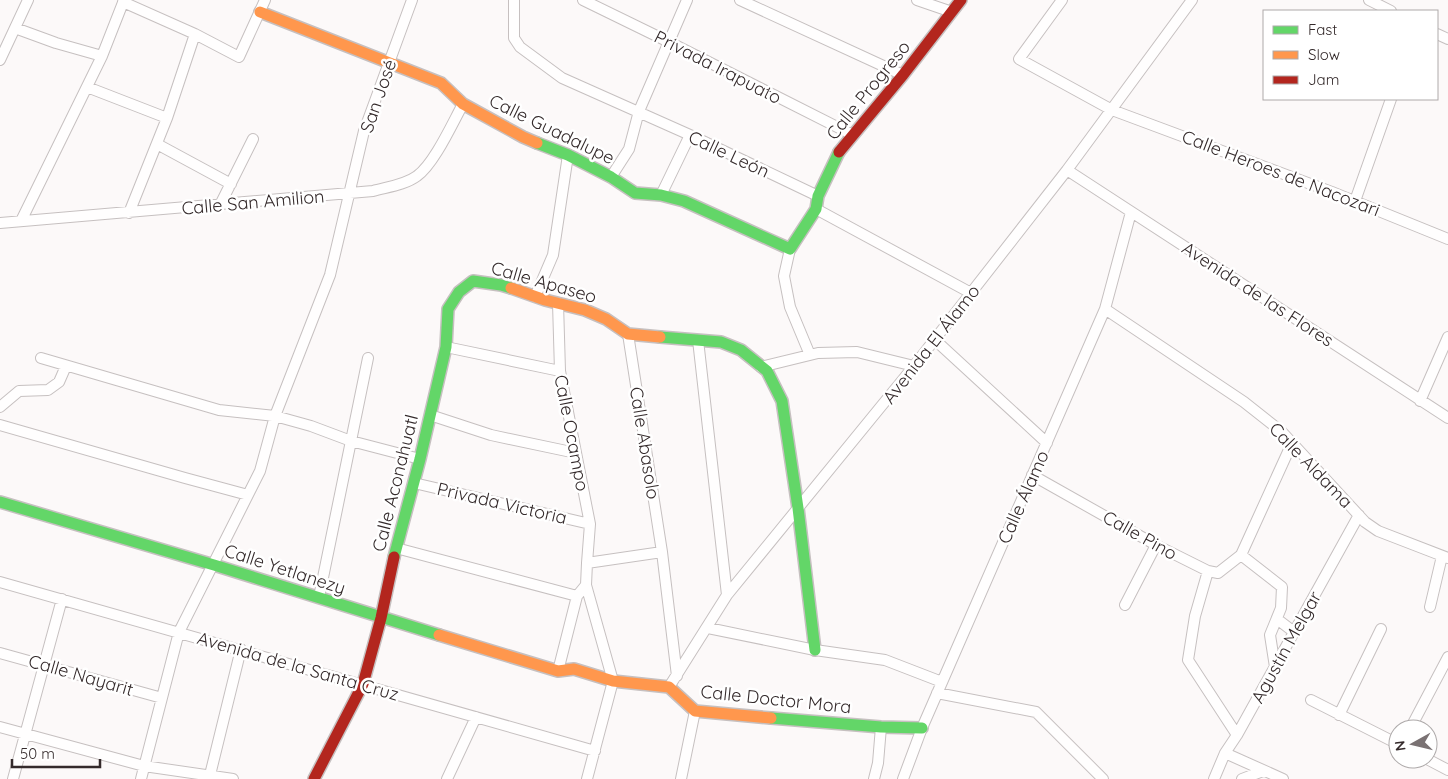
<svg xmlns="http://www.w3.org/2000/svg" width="1448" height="779" viewBox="0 0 1448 779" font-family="Quicksand,sans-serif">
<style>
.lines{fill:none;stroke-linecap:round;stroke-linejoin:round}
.street-casing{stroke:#c6c0c0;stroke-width:12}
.fast-casing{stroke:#c6c0c0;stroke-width:14}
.slow-casing{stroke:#c6c0c0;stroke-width:14}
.jam-casing{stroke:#c6c0c0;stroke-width:14}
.street{stroke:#fffefe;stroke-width:10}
.fast{stroke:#63d668;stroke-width:11}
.slow{stroke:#ff974d;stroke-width:11}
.jam{stroke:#b3261e;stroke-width:11}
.labels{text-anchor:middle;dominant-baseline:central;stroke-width:5;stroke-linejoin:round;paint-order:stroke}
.street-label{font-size:18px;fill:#342a2b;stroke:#fff}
</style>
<rect width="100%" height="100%" fill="#fcf9f9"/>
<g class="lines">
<defs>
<path id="street" d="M 514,0 L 514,38 L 520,47 L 562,78 L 690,135 L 818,196
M 583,0 L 669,42 L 853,135
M 740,0 L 903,75
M 917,0 L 952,12
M 1062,0 L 1019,59 L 1112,110 L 1332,192 L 1448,239
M 1369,0 L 1391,11
M 123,2 L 195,34 L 167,118 L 129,213
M 15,28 L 56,43 L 102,56
M 195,34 L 239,57 L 265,0
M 1437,34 L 1448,39
M 0,60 L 28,0
M 87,87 L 167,118
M 157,144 L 231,184
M 1067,170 L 1448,418
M 611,177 L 629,149 L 639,111 L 687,0
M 661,195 L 690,135
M 1355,201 L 1391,99
M 220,205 L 253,139
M 816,209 L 971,293
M 21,221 L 102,56 L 124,0
M 0,223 L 373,191 C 387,187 405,185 417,176 C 434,164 452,124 463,104
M 790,249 L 784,276 L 790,307 L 810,355
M 535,297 L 553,255 L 568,155
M 558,303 L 560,371 L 590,524 L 587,563
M 1105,309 L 1244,402 L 1282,432 L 1365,522 L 1378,531 L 1448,558
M 628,334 L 662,552 L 677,676
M 934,339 L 1047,443
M 698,340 L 727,595
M 446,347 L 560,371
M 41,358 L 219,410 L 275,416 L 311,426 L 351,441 L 420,459
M 761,367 L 818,353 L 857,352 L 914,366
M 1420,401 L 1448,337
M 0,407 L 19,391 L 48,390 L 59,382 L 66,366
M 430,415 L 491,435 L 576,453
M 0,425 L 185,478 L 248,495
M 1032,475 L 1156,545 L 1208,571 L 1218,573 L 1241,555 L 1292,443
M 414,483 L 590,524
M 396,548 L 577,596
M 1241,555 L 1282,587 L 1281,608 L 1270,635 L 1275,667
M 1208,571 L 1195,616 L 1188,660 L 1237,735
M 0,582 L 595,751
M 586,585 L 613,681 L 587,779
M 319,597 L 368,358
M 1125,605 L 1156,545
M 1430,607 L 1442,556
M 1277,619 L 1294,632
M 708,628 L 815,650 L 885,660 L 942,682
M 0,653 L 162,698
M 558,671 L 577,596 L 586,585 L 587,563 L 662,552
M 669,687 L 727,595 L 914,366 L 1067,170 L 1192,0
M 937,693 L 1036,712 L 1103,779
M 1311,700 L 1398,744
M 1339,715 L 1381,629
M 0,727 L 144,766 L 233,779
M 1410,729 L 1448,657
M 1225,753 L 1283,779
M 1427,759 L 1448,770
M 210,775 L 241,649
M 13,779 L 62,599
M 141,779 L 179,632 L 260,471 L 275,416 L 330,275 L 364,131 L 412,0
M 447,779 L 476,717
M 681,779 L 695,711
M 874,779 L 878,763 L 881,727
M 903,779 L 922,728 L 1105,309 L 1131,212
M 1214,779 L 1225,753 L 1237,735 L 1359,515
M 1242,779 L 1263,771"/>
<path id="fast" d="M 537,143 L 568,155 L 611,177 L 635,193 L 661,195 L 684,201 L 790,249 L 816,209 L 818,196 L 839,152
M 660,337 L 721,342 L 741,350 L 767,371 L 782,401 L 798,508 L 815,650
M 0,502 L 214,565 L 439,635
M 394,557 L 420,459 L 446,347 L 448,309 L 459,292 L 473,281 L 501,285 L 511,288
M 771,718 L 881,727 L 922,728"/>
<path id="slow" d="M 260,12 L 441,83 L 463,104 L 523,137 L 537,143
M 511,288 L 545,300 L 585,310 L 606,319 L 628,334 L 660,337
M 439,635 L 558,671 L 574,669 L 613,681 L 669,687 L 695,711 L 771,718"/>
<path id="jam" d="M 839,152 L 903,75 L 961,0
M 314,779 L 363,684 L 381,618 L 394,557"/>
</defs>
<use href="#street" class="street-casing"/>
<use href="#fast" class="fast-casing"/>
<use href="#slow" class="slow-casing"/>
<use href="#jam" class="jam-casing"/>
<use href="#street" class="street"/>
<use href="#fast" class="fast"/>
<use href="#slow" class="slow"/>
<use href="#jam" class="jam"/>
</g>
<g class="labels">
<g class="street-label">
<text transform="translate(718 67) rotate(27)">Privada Irapuato</text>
<text transform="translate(868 90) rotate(-51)">Calle Progreso</text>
<text transform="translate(378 96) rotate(-71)">San José</text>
<text transform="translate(552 129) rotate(26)">Calle Guadalupe</text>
<text transform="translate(729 154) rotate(25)">Calle León</text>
<text transform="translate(1281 173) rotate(21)">Calle Heroes de Nacozari</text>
<text transform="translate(253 202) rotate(-5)">Calle San Amilion</text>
<text transform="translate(544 282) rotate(16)">Calle Apaseo</text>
<text transform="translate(1258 294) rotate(33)">Avenida de las Flores</text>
<text transform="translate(931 344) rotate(-52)">Avenida El Álamo</text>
<text transform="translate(572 433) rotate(79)">Calle Ocampo</text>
<text transform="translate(645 443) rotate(81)">Calle Abasolo</text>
<text transform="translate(1311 465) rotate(46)">Calle Aldama</text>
<text transform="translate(395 483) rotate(-76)">Calle Aconahuatl</text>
<text transform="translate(1023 497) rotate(-66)">Calle Álamo</text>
<text transform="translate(502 503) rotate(13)">Privada Victoria</text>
<text transform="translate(1140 535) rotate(29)">Calle Pino</text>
<text transform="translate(285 569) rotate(18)">Calle Yetlanezy</text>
<text transform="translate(1286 647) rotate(-61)">Agustín Melgar</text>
<text transform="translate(298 666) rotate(16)">Avenida de la Santa Cruz</text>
<text transform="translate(81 675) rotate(16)">Calle Nayarit</text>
<text transform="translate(776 699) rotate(6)">Calle Doctor Mora</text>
</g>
</g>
<rect x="1263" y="10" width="175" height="90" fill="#ffffff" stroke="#aeaaaa"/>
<rect x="1273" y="26" width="25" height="8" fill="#63d668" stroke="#aeaaaa"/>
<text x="1308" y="35" font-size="15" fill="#342a2b">Fast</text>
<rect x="1273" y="51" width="25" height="8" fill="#ff974d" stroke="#aeaaaa"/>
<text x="1308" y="60" font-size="15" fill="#342a2b">Slow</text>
<rect x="1273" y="76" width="25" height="8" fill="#b3261e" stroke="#aeaaaa"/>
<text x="1308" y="85" font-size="15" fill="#342a2b">Jam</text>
<g transform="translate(1413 744) rotate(262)"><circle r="24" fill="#ffffff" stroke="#aeaaaa"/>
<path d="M0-4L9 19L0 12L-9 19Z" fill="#7a7273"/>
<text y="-8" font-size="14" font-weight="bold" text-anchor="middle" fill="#342a2b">N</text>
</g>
<path d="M12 759v8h88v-8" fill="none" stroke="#342a2b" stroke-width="2.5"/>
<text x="20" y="759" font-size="15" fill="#342a2b" stroke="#ffffff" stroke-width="4" paint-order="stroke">50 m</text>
</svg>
